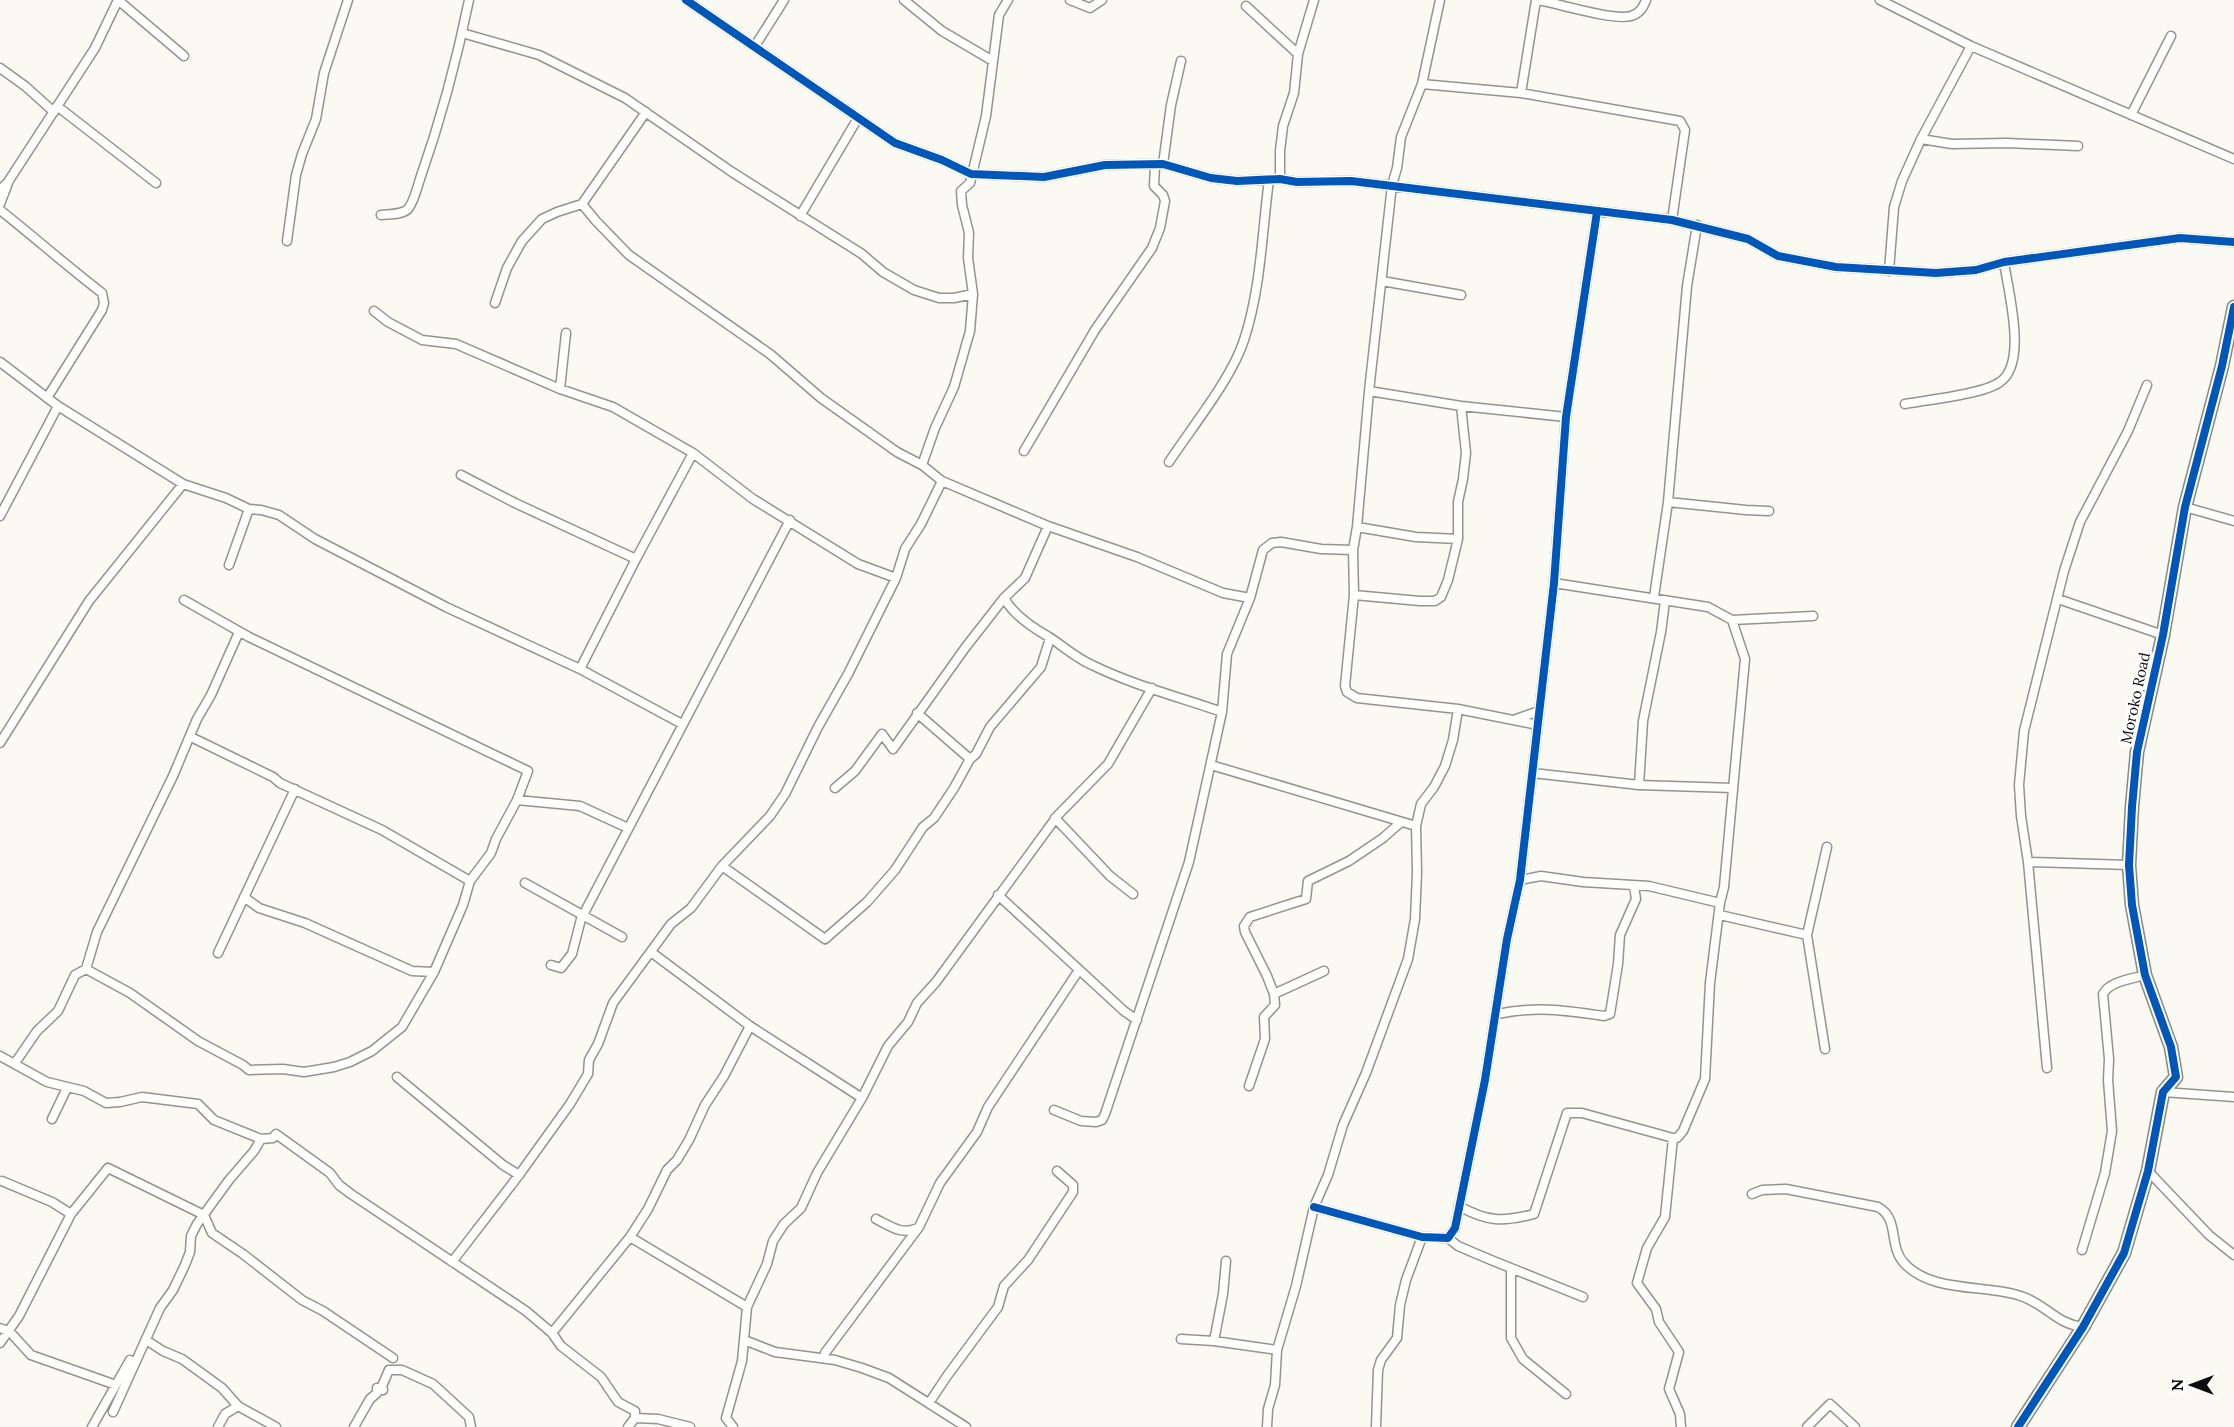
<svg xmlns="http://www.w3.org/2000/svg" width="2234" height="1427" viewBox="0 0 2234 1427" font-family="Lora,serif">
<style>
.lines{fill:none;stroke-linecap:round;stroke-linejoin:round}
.street-casing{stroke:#949390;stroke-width:11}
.secondary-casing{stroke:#8a8a87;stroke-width:15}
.street{stroke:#fefefd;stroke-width:8}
.secondary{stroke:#f4f4ea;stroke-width:12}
.cycleway-casing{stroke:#fff;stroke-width:11}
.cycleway{stroke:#0057b8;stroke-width:8}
.labels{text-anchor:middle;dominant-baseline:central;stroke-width:6;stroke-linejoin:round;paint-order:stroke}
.street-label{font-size:15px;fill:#0d0d0d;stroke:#fff}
</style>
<rect width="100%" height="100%" fill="#faf9f2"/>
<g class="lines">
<defs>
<path id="street" d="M 118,0 L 184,56
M 686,0 L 895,143 L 942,160 L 971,174 L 1044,177 L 1105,165 L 1163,164 L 1211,178 L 1237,181 L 1280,179 L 1297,182 L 1351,181 L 1672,220 L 1748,239 L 1778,256 L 1836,267 L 1936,273 L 1976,270 L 2004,262 L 2180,238 L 2234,242
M 904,0 L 942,31 L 993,61
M 1070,0 L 1090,8 L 1102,0
M 1440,0 L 1422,84 L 1401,137 L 1397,168 L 1392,185 L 1369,391 L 1357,527 L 1353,550 L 1354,595 L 1345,686 L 1347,692 L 1357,698 L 1458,709 L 1538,725
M 1539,0 C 1559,4 1614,21 1631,16 C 1640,13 1643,8 1646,0
M 1880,0 L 1971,46 L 2234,159
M 1246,6 L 1298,54
M 462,33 L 539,55 L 625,98 L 732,172 L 862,254 L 883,272 L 914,290 L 939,298 L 954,298 L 973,294
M 755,46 L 784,0
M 0,68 L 25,86 L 54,112
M 1422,84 L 1521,93 L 1680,121 L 1685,130 L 1672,220
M 1521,93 L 1536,0
M 57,106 L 156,183
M 2131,115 L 2171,36
M 1921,139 L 1952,144 L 2007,143 L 2078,146
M 1163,164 L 1171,105 L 1181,61
M 1280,179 L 1280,151 L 1283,126 L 1294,93 L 1298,54 L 1314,0
M 0,190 L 8,182 L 95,48 L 118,0
M 0,204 L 8,183
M 582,204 L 596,221 L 629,255 L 770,354 L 821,398 L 897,452 L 922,465 L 942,481 L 1048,526 L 1137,557 L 1223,593 L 1250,598
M 0,210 C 34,237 67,266 102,293 L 104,303 L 102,310 L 47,398
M 381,215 C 389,214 402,215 408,209 C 414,202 417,188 420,179 C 440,122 457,59 469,0
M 800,216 L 858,118
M 287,241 L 296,175 L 302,154 L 316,119 L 324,73 L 348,0
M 1889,271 L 1894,207 L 1902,181 L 1921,139 L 1971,46
M 1382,281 L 1461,295
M 495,303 L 507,268 L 522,241 L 542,219 L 557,212 L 582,204 L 646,112
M 374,311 L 388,322 L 422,340 L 456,344 L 560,389 L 613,407 L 693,453 L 753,499 L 858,564 L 896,578
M 0,362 L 58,406 L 183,484 L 226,498 L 249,509 L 261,510 L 279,515 L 315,539 L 446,607 L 580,669 L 682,724
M 560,389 L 566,333
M 1369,391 L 1461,406 L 1566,417
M 1905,404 C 1927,400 1984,394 2000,382 C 2028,363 2008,291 2004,262
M 1024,451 L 1095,330 L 1152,248 L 1160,228 L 1165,201 L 1163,195 L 1154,186 L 1155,165
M 1169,462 C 1192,427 1232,378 1244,340 C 1261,289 1262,232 1269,180
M 922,465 L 935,428 L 954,387 L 970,331 L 973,294 L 968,258 L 969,233 L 962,205 L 961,191 L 970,183 L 986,116 L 999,15 L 1008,0
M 461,475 L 515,503 L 636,559
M 1668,502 L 1746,510 L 1769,511
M 2185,507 L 2234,521
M 0,516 L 58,406
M 1048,526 L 1025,578 L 1004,598 C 1013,614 1033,628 1049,637 C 1063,646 1076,658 1092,665 C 1133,685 1179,697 1222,712
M 1357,527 L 1416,537 L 1458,539
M 229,565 L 249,509
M 1554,583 L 1708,607 L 1732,620 L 1813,616
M 1354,595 L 1420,601 L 1435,601 L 1441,597 L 1448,580 L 1458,539 L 1458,502 L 1463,479 L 1466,453 L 1461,406
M 1654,597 L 1668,502 L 1687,286 L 1697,225
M 2058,599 L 2163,635
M 580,669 L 636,559 L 693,453
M 917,713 L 970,759
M 1516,719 L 1539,711
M 191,737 L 273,777 L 280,783 L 382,830 L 470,881
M 0,743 L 89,601 L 183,484
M 1211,765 L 1416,826
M 1533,773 L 1639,785 L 1733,788
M 1639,785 L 1643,721 L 1661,632 L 1665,601
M 835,788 L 855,771 L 882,734 L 893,749 L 965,648 L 1004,598
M 517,800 L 580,806 L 628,828
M 1055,818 L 1110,876 L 1133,894
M 2028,862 L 2129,865
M 722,866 L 825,939 L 867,902 L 895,870 L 923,827 L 934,818 L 954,788 L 970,759 L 976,754 L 990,727 L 1041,667 L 1050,638
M 1520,880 L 1541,876 L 1583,882 L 1649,886 L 1720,903
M 525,883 L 622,937
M 998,895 L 1124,1011 L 1137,1020
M 244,897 L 259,908 L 305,923 L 412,971 L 434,972
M 1720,915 L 1807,935
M 651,952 L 750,1026 L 862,1098
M 218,953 L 295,789
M 551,965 L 561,968 L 572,954 L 581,919 L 790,520
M 86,969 L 130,993 L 198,1041 L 243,1065 L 249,1070 L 283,1069 L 304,1072 L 334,1067 L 350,1062 L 372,1051 L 402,1027 L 434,972 L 463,905 L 470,881 L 491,853 L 496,839 L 517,800 L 528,771 L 249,637 L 184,600
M 1274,994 L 1324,971
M 1497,1014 C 1538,1006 1563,1010 1604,1016 L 1610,1014 L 1618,964 L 1620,935 L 1636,899 L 1634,886
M 1825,1049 L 1807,935 L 1827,847
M 0,1056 L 47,1082 L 84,1091 L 106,1103 L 120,1102 L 142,1097 L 198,1104 L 214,1120 L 261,1139 L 273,1138 L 276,1134 L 330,1173 L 339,1185 L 351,1194 L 526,1311 L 552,1333 L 561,1346 L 601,1377 L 618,1402 L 635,1411 L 635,1418
M 15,1063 L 37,1031 L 58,1011 L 75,975 L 86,969 L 97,932 L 173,776 L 197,719 L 211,695 L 239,632
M 2047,1068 L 2028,862 L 2021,816 L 2019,785 L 2024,731 L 2064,571 L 2080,522 L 2128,431 L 2147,385
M 397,1077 L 503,1165 L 519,1175
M 1249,1086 L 1265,1039 L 1264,1017 L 1275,1005 L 1274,994 L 1267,976 L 1245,932 L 1244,926 L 1250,917 L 1306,899 L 1308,881 L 1349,861 L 1383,838 L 1401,822
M 2163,1092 L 2234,1097
M 1054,1110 L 1081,1121 L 1096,1122 L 1102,1120 L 1105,1114 L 1189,862 L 1222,712 L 1227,654 L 1250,598 L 1263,550 L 1272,543 L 1281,542 L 1321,549 L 1353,550
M 52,1119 L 67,1088
M 1673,1138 L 1665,1217 L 1647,1248 L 1637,1283 L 1656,1309 L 1659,1322 L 1679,1352 L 1669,1389 L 1680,1414 L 1681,1427
M 2148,1171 L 2209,1235 L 2234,1255
M 2,1181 L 52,1202 L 71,1214
M 1752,1194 L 1762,1190 L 1786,1189 L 1878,1207 C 1900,1219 1888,1246 1904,1263 C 1933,1295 1991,1283 2026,1298 C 2049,1308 2058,1324 2083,1327
M 1459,1206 C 1487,1222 1503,1222 1534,1214 L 1567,1113 L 1582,1113 L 1673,1138 L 1677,1138 L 1683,1131 L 1705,1079 L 1710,983 L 1720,903 L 1724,887 L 1745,659 L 1732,620
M 1314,1207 L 1422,1237 L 1448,1238 L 1455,1228 L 1485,1080 L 1507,939 L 1520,880 L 1554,583 L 1566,417 L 1597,212
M 876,1219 C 892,1227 901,1235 918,1228
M 630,1237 L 747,1307
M 1448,1238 L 1458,1246 L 1491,1260 L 1583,1297
M 2082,1250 L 2105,1173 L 2112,1131 L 2108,1080 L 2109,1059 L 2103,994 C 2110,981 2132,979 2145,975
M 452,1262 L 519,1175 L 570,1104 L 588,1074 L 589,1060 L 598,1044 L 613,1003 L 671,924 L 691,908 L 722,866 L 770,816 L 785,794 L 818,727 L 848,674 L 896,578 L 905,549 L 921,524 L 942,481
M 1511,1268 L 1511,1338 L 1523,1359 L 1566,1394
M 0,1328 L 10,1332 L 31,1355 L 116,1385
M 552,1333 L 630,1237 L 648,1209 L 667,1170 L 677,1160 L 689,1140 L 705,1105 L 724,1076 L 750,1026
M 1181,1339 L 1214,1341 L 1277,1350
M 146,1340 L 163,1351 L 182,1359 L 222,1388 L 238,1406 L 276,1427
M 744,1340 L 775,1352 L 835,1360 L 862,1368 L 889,1378 L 966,1427
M 1214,1341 L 1223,1294 L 1226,1261
M 0,1343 L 19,1316 L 71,1214 L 108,1168 L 204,1215 L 212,1233 L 243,1254 L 302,1300 L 323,1311 L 393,1358
M 825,1353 L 919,1227 L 940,1183 L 977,1132 L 988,1107 L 1079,970
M 929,1403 L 947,1376 L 998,1307 L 1004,1286 L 1028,1260 L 1073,1192 L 1073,1185 L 1057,1171
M 113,1412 L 160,1308 L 173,1290 L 185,1265 L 190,1252 L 191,1236 L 197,1224 L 229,1180 L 254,1151 L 261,1139
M 635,1418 L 658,1419 L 690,1427
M 92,1427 L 130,1360
M 218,1427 L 225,1414 L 238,1406
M 354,1427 L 370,1399 L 377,1393 L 377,1388 L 383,1390 L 382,1386 L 389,1370 L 402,1370 L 433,1384 L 469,1417 L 471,1427
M 628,1427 L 635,1418
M 733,1427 L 726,1418 L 742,1361 L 747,1307 L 767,1264 L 773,1241 L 784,1224 L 801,1208 L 817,1173 L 862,1098 L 888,1046 L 908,1022 L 917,1003 L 936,982 L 1058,815 L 1108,764 L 1152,688
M 1267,1427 L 1268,1409 L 1275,1385 L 1277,1350 L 1296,1286 L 1314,1207 L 1328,1175 L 1343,1125 L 1366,1073 L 1408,959 L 1415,919 L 1417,873 L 1416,826 L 1421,804 L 1434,787 L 1445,766 L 1453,740 L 1458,709
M 1376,1427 L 1378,1370 L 1381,1360 L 1397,1338 L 1400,1305 L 1406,1280 L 1422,1237
M 1807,1427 L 1830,1404 L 1855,1427"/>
<path id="secondary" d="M 2018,1427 L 2083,1327 L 2124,1253 L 2148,1171 L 2163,1092 L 2176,1077 L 2171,1047 L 2145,975 L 2132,905 L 2129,865 L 2132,807 L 2137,752 L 2163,635 L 2185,507 L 2222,366 L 2234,307"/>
</defs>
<use href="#street" class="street-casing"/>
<use href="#secondary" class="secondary-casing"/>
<use href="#street" class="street"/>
<use href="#secondary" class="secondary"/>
<defs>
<path id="cycleway" d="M 686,0 L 895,143 L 942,160 L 971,174 L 1044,177 L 1105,165 L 1163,164 L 1211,178 L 1237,181 L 1280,179 L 1297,182 L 1351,181 L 1672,220 L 1748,239 L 1778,256 L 1836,267 L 1936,273 L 1976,270 L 2004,262 L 2180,238 L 2234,242
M 1314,1207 L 1422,1237 L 1448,1238 L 1455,1228 L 1485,1080 L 1507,939 L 1520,880 L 1554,583 L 1566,417 L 1597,212
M 2018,1427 L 2083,1327 L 2124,1253 L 2148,1171 L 2163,1092 L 2176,1077 L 2171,1047 L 2145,975 L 2132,905 L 2129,865 L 2132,807 L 2137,752 L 2163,635 L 2185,507 L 2222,366 L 2234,307"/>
</defs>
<use href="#cycleway" class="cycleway-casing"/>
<use href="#cycleway" class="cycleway"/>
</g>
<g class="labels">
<g class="street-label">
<text transform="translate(2135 698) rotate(-78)">Moroko Road</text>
</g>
</g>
<g transform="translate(2192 1385) rotate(270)" stroke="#ffffff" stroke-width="4.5" paint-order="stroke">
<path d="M0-4.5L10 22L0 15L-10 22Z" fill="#0d0d0d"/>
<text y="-9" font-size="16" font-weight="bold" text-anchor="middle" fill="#0d0d0d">N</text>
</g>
</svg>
